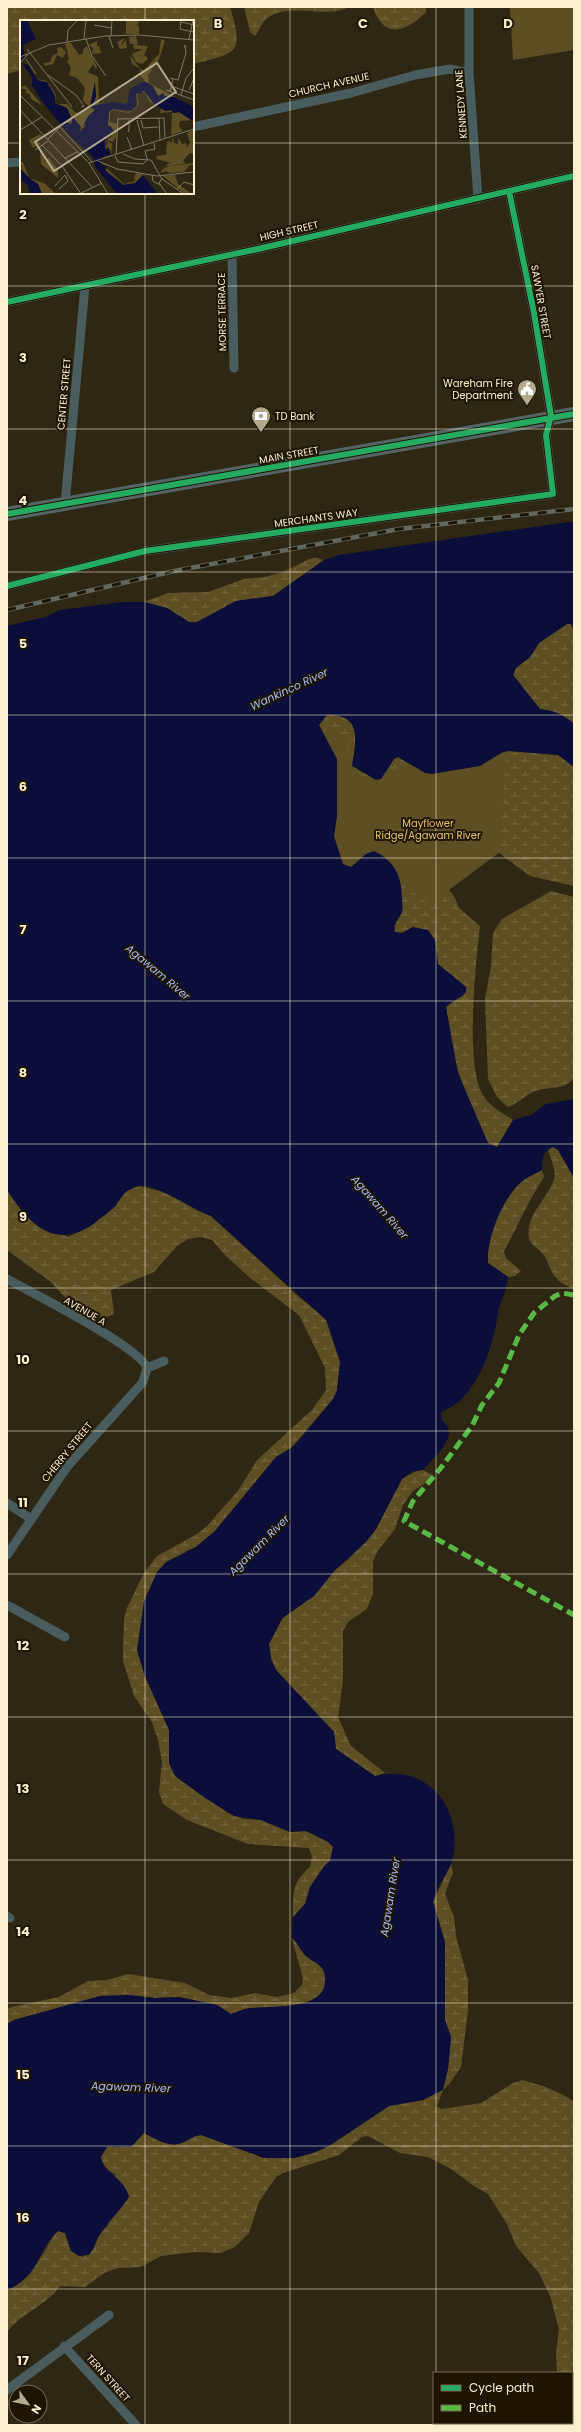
<svg xmlns="http://www.w3.org/2000/svg" width="581" height="2432" viewBox="0 0 581 2432" font-family="Poppins,sans-serif">
<style>
.wetland{fill:url(#wetland-marsh)}
.green{fill:#5e4e23}
.water{fill:#0b0e3a}
.lines{fill:none;stroke-linecap:round;stroke-linejoin:round}
.street{stroke:#4a5d5e;stroke-width:9}
.primary{stroke:#526564;stroke-width:14}
.rail-casing{stroke:#616860;stroke-width:4.5}
.rail{stroke:#1e1500;stroke-width:3;stroke-dasharray:9;stroke-linecap:butt}
.quiet{stroke:#58b947;stroke-width:5;stroke-dasharray:10 5;stroke-linecap:butt}
.cycleway-casing{stroke:#1e1500;stroke-width:8}
.cycleway{stroke:#26ab63;stroke-width:6}
.grid{fill:none;stroke:#fbf0d0;stroke-width:1;stroke-opacity:0.55}
.labels{text-anchor:middle;dominant-baseline:central;stroke-width:4;stroke-linejoin:round;paint-order:stroke}
.street-label{font-size:10px;fill:#fbf0d0;stroke:#1e1500}
.poi-label{font-size:10px;fill:#fbf0d0;stroke:#1e1500;text-anchor:end}
.park-label{font-size:10px;fill:#e5c462;stroke:#1e1500}
.water-label{font-size:11px;font-style:italic;fill:#a7bcff;stroke:#1e1500}
.inset-road{fill:none;stroke:#80775f;stroke-width:1}
.view{fill:#b3aa8e;fill-opacity:0.15;stroke:#b3aa8e;stroke-width:2}
.inset-edge{fill:none;stroke:#fbf0d0;stroke-width:2}
.grid-label{font-size:13px;text-anchor:middle;font-weight:bold;fill:#fbf0d0;stroke:#1e1500;stroke-width:4;stroke-linejoin:round;paint-order:stroke}
</style>
<defs>
<pattern id="wetland-marsh" width="20" height="14" patternUnits="userSpaceOnUse"><rect width="20" height="14" fill="#5e4e23"/><path d="M1 5h8M5 5V1M11 12h8M15 12V8" fill="none" stroke="#766842"/></pattern>
</defs>
<rect width="100%" height="100%" fill="#2e2714"/>
<path class="wetland" d="M 7,7 L 230,7 C 244,54 238,53 193,64 L 193,21 L 21,21 L 21,70 L 7,74 Z
M 244,7 L 349,7 C 324,20 288,0 265,20 C 261,24 259,31 255,36 L 250,32 Z
M 373,7 L 426,7 L 426,12 C 407,31 384,41 373,7 Z
M 316,558 L 324,560 L 273,596 L 236,601 L 197,622 L 189,622 L 167,608 L 144,602 L 168,593 L 208,592 L 244,579 L 265,577 L 283,572 L 309,559 Z
M 567,624 L 571,624 L 574,632 L 574,724 C 563,714 555,711 540,709 L 513,675 L 516,668 L 530,657 L 539,643 Z
M 327,715 C 363,714 356,741 352,766 L 381,779 L 394,759 L 398,757 L 425,773 L 480,766 L 503,752 L 509,751 L 558,755 L 574,767 L 574,886 L 530,876 L 475,835 L 446,886 L 455,898 L 459,908 L 480,926 C 476,963 464,1067 484,1097 C 490,1106 504,1114 513,1120 L 497,1147 L 488,1143 C 477,1121 467,1098 459,1074 C 452,1054 449,1029 446,1007 L 455,999 L 463,996 L 466,987 L 438,964 L 435,940 L 413,927 L 402,933 L 395,932 L 395,925 L 402,912 L 387,857 L 319,725 Z
M 551,891 L 574,897 L 574,1078 C 564,1091 549,1086 536,1091 C 526,1094 519,1103 508,1107 L 497,1097 L 488,1079 L 485,999 L 491,966 L 493,933 L 502,919 Z
M 553,1147 L 558,1150 L 574,1178 L 574,1289 C 553,1280 554,1276 545,1257 C 541,1249 531,1247 529,1238 C 525,1215 548,1199 554,1179 C 557,1171 550,1158 548,1149 Z
M 542,1170 L 544,1177 C 528,1201 518,1226 504,1251 L 506,1258 L 521,1271 L 515,1276 L 508,1277 L 488,1263 C 486,1238 504,1194 525,1179 C 530,1176 537,1173 542,1170 Z
M 139,1186 L 168,1193 L 198,1211 L 211,1216 L 299,1297 L 322,1315 L 329,1324 L 340,1362 L 337,1394 L 333,1399 L 291,1448 L 276,1457 L 215,1531 L 196,1547 L 186,1551 L 144,1674 L 169,1730 L 169,1763 L 226,1812 L 243,1819 L 261,1820 L 290,1832 L 306,1831 L 329,1842 L 333,1847 L 330,1861 L 325,1865 L 310,1887 L 305,1904 L 293,1917 C 293,1894 292,1882 310,1867 L 312,1856 L 309,1848 L 248,1844 L 187,1820 L 163,1804 L 159,1792 L 162,1762 L 158,1740 L 152,1722 L 134,1696 L 123,1661 L 123,1651 L 124,1619 L 127,1608 L 144,1573 L 157,1556 L 197,1534 L 206,1527 L 238,1491 L 257,1460 L 312,1410 L 326,1390 L 325,1368 L 299,1315 L 249,1277 L 226,1256 L 212,1240 L 201,1237 L 188,1239 L 177,1246 L 154,1272 L 111,1290 L 114,1314 L 106,1317 L 92,1316 L 72,1305 L 51,1282 L 7,1250 L 7,1190 L 33,1222 L 68,1237 L 91,1226 L 116,1206 L 119,1198 L 127,1191 Z
M 420,1469 L 433,1475 L 427,1482 L 413,1491 L 403,1505 L 395,1529 L 377,1552 L 373,1561 L 373,1594 L 367,1609 L 348,1622 L 343,1631 L 343,1681 L 338,1717 L 351,1746 L 385,1773 L 375,1776 L 336,1749 L 334,1732 L 276,1670 L 271,1659 L 269,1644 L 283,1618 L 314,1596 L 335,1570 L 349,1559 L 376,1529 L 402,1479 Z
M 451,1864 L 453,1872 L 445,1894 L 454,1917 L 456,1936 L 468,1980 L 468,2010 L 461,2067 L 450,2083 L 443,2090 L 437,2106 L 441,2109 L 448,2108 L 481,2103 L 513,2083 L 522,2080 L 543,2086 L 564,2095 L 574,2102 L 574,2389 L 572,2373 L 557,2372 L 556,2354 L 559,2329 L 550,2296 L 539,2273 L 516,2246 L 507,2224 L 488,2194 L 474,2186 L 451,2169 L 428,2157 L 400,2153 L 368,2136 L 362,2137 L 339,2155 L 283,2173 L 276,2177 L 259,2202 L 249,2233 L 235,2247 L 220,2253 L 194,2252 L 161,2256 L 141,2267 L 118,2268 L 104,2273 L 85,2287 L 60,2286 C 46,2306 21,2313 7,2332 L 7,2290 C 32,2280 41,2255 55,2234 L 58,2231 L 65,2233 L 71,2251 L 83,2257 L 93,2249 L 99,2235 L 108,2225 L 115,2174 L 105,2168 L 100,2157 L 107,2147 L 131,2147 L 144,2133 C 156,2139 170,2149 184,2142 C 190,2139 194,2136 201,2135 L 264,2158 L 294,2158 L 313,2153 L 329,2146 L 389,2106 L 423,2100 L 443,2084 L 448,2069 L 451,2037 L 445,2020 L 445,1942 L 433,1902 Z
M 292,1938 C 298,1943 300,1950 305,1955 C 310,1960 317,1962 322,1968 C 325,1972 325,1977 325,1982 C 324,2010 271,2006 251,2008 C 245,2008 237,2012 231,2014 L 217,2005 L 179,1997 L 155,1998 L 129,1995 L 100,1996 L 14,2020 L 7,2024 L 7,2009 L 11,2007 L 59,1997 L 88,1981 L 107,1980 L 128,1974 L 185,1983 L 209,1995 L 232,1998 L 255,1993 L 276,1997 L 294,1993 L 302,1985 L 303,1979 Z"/>
<path class="green" d="M 510,7 L 574,7 L 574,50 L 513,60 Z
M 334,731 L 345,739 L 355,771 L 365,778 L 404,766 L 454,769 L 497,752 L 506,754 L 500,852 L 430,904 L 400,884 L 334,874 L 322,732 Z"/>
<path class="water" d="M 568,522 L 574,522 L 574,632 L 571,624 L 567,624 L 539,643 L 530,657 L 516,668 L 513,675 L 540,709 C 555,711 563,714 574,724 L 574,767 L 558,755 L 509,751 L 503,752 L 480,766 L 432,774 L 425,773 L 398,757 L 394,759 L 381,779 L 376,780 L 352,766 C 356,741 363,714 327,715 L 319,725 L 337,759 L 337,817 L 334,836 L 343,864 L 351,867 L 366,854 L 374,851 C 395,861 402,877 402,899 C 402,903 403,909 402,912 C 399,919 392,924 395,932 L 402,933 L 413,927 L 428,930 L 435,940 L 438,964 L 466,987 L 466,992 C 461,998 452,1001 446,1007 L 458,1073 L 488,1143 L 497,1147 L 513,1120 L 531,1115 L 546,1104 L 574,1099 L 574,1178 L 558,1150 L 553,1147 C 542,1152 542,1160 542,1170 C 537,1173 530,1176 525,1179 C 504,1193 486,1238 488,1263 L 508,1277 C 507,1292 500,1301 498,1312 C 495,1340 482,1379 461,1400 C 455,1406 447,1408 441,1413 L 442,1420 L 448,1426 L 449,1436 L 442,1449 L 423,1470 L 411,1472 L 402,1479 L 376,1529 L 366,1542 L 335,1570 L 314,1596 L 282,1618 L 269,1644 L 271,1659 L 276,1670 L 334,1732 L 336,1749 L 375,1776 C 424,1764 460,1803 454,1852 C 452,1870 437,1883 433,1902 L 445,1942 L 445,2020 L 451,2037 L 448,2069 L 443,2090 L 423,2100 L 389,2106 L 329,2146 L 313,2153 L 294,2158 L 264,2158 L 201,2135 C 194,2136 190,2139 184,2142 C 170,2149 156,2139 144,2133 L 131,2147 L 107,2147 L 101,2157 C 103,2173 125,2178 129,2197 C 121,2209 111,2219 103,2230 C 97,2237 95,2247 89,2255 L 79,2256 L 71,2251 L 65,2233 L 58,2231 C 37,2249 40,2277 7,2290 L 7,2024 L 14,2020 L 100,1996 L 129,1995 L 155,1998 L 179,1997 L 217,2005 L 231,2014 C 238,2012 245,2008 252,2008 C 272,2006 324,2010 325,1982 C 325,1977 325,1972 322,1968 C 317,1962 310,1960 305,1955 C 300,1950 298,1943 292,1938 L 293,1917 L 305,1904 L 310,1887 L 325,1865 L 330,1861 L 333,1847 L 328,1842 L 306,1831 L 290,1832 L 261,1820 L 234,1816 L 205,1798 L 175,1776 L 169,1763 L 169,1730 L 144,1674 L 137,1650 L 144,1601 L 157,1572 L 166,1562 L 196,1547 L 215,1531 L 276,1457 L 291,1448 L 301,1438 L 333,1399 L 337,1390 L 340,1362 L 326,1320 L 211,1216 C 194,1210 154,1183 139,1186 C 124,1189 123,1197 115,1206 C 110,1211 104,1216 98,1220 C 58,1253 30,1226 7,1190 L 7,626 L 45,617 L 60,610 L 122,602 L 144,602 L 167,608 L 189,622 L 197,622 L 236,601 L 273,596 L 324,560 L 339,555 Z"/>
<g class="lines">
<path class="street" d="M 469,7 L 469,73 L 478,199
M 193,127 L 351,93 L 415,75 L 450,69 L 469,73
M 7,163 L 21,162
M 232,254 L 234,368
M 7,302 L 258,249 L 574,176
M 65,504 L 85,286
M 7,586 L 145,551 L 553,494 L 546,435 L 551,416 L 534,313 L 509,191
M 7,1279 C 32,1293 140,1347 147,1368
M 147,1368 L 164,1361
M 7,1503 L 31,1519
M 7,1555 L 67,1467 L 143,1382 L 147,1368
M 7,1605 L 65,1637
M 7,1916 L 10,1918
M 64,2346 L 136,2425
M 7,2390 L 109,2315"/>
<path class="primary" d="M 7,514 L 574,414"/>
<defs>
<path id="rail" d="M 7,610 L 174,571 L 399,529 L 574,509"/>
</defs>
<use href="#rail" class="rail-casing"/>
<use href="#rail" class="rail"/>
<path class="quiet" d="M 574,1295 L 562,1293 L 555,1296 L 534,1313 L 519,1335 L 499,1383 L 482,1405 L 472,1426 L 440,1469 L 413,1501 L 404,1521 L 574,1615"/>
<defs>
<path id="cycleway" d="M 7,302 L 258,249 L 574,176
M 7,514 L 574,414
M 7,586 L 145,551 L 553,494 L 546,435 L 551,416 L 534,313 L 509,191"/>
</defs>
<use href="#cycleway" class="cycleway-casing"/>
<use href="#cycleway" class="cycleway"/>
</g>
<path class="grid" d="M 145,7 L 145,21M 290,7 L 290,2425M 436,7 L 436,2373M 7,143 L 21,143M 193,143 L 574,143M 145,193 L 145,2425M 7,286 L 574,286M 7,429 L 574,429M 7,572 L 574,572M 7,715 L 574,715M 7,858 L 574,858M 7,1001 L 574,1001M 7,1144 L 574,1144M 7,1288 L 574,1288M 7,1431 L 574,1431M 7,1574 L 574,1574M 7,1717 L 574,1717M 7,1860 L 574,1860M 7,2003 L 574,2003M 7,2146 L 574,2146M 7,2289 L 574,2289M 436,2423 L 436,2425"/>
<defs>
<symbol id="civic-pin" viewBox="-11 -11 22 30"><path d="M0 17L-7.5 6A9.5 9.5 0 1 1 7.5 6Z" fill="#b3aa8e" stroke="#1e1500"/><path d="M-.6-6.5H3V-4.5H.6V-3L4-1V1h2V6H-6V1h2V-1L-.6-3ZM-1.2 2.5V6h2.4V2.5Z" fill="#fff"/></symbol>
<symbol id="bank-pin" viewBox="-11 -11 22 30"><path d="M0 17L-7.5 6A9.5 9.5 0 1 1 7.5 6Z" fill="#b3aa8e" stroke="#1e1500"/><path d="M-6-4H6V4H-6ZM0-2.3a2.3 2.3 0 1 0 0 4.6a2.3 2.3 0 1 0 0-4.6Z" fill="#fff"/></symbol>
</defs>
<g fill-rule="evenodd">
<use href="#civic-pin" x="516" y="378" width="22" height="30"/>
<use href="#bank-pin" x="250" y="405" width="22" height="30"/>
</g>
<g class="labels">
<g class="street-label">
<text transform="translate(329 85) rotate(-13)">CHURCH AVENUE</text>
<text transform="translate(461 104) rotate(-94)">KENNEDY LANE</text>
<text transform="translate(289 231) rotate(-13)">HIGH STREET</text>
<text transform="translate(541 302) rotate(80)">SAWYER STREET</text>
<text transform="translate(222 312) rotate(-91)">MORSE TERRACE</text>
<text transform="translate(64 394) rotate(-85)">CENTER STREET</text>
<text transform="translate(289 455) rotate(-10)">MAIN STREET</text>
<text transform="translate(316 518) rotate(-8)">MERCHANTS WAY</text>
<text transform="translate(85 1311) rotate(30)">AVENUE A</text>
<text transform="translate(67 1452) rotate(-51)">CHERRY STREET</text>
<text transform="translate(108 2378) rotate(48)">TERN STREET</text>
</g>
<g class="poi-label">
<text x="513" y="383">Wareham Fire<tspan x="513" dy="12">Department</tspan></text>
<text x="275" y="416" text-anchor="start">TD Bank</text>
</g>
<g class="park-label">
<text x="428" y="823">Mayflower<tspan x="428" dy="12">Ridge/Agawam River</tspan></text>
</g>
<g class="water-label">
<text transform="translate(289 689) rotate(-25)">Wankinco River</text>
<text transform="translate(158 972) rotate(40)">Agawam River</text>
<text transform="translate(380 1207) rotate(49)">Agawam River</text>
<text transform="translate(259 1545) rotate(-45)">Agawam River</text>
<text transform="translate(390 1897) rotate(-81)">Agawam River</text>
<text transform="translate(131 2087) rotate(2)">Agawam River</text>
</g>
</g>
<g transform="translate(20 20)">
<rect width="174" height="174" fill="#2e2714"/>
<path d="M 155,155 L 158,164 L 172,174 L 165,174 L 143,156 Z" fill="#5e4e23"/>
<path d="M 106,0 L 119,0 L 118,5 L 114,5 L 119,6 L 119,14 L 102,14 L 106,13 ZM 116,16 L 118,24 L 116,25 L 128,26 L 124,35 L 128,38 L 127,40 L 122,44 L 116,42 L 112,34 L 123,29 L 114,29 L 113,25 L 116,24 L 110,24 L 109,17 ZM 105,18 L 100,26 L 106,20 L 107,28 L 100,29 L 97,22 ZM 141,19 L 145,21 L 139,39 L 128,55 L 129,63 L 174,87 L 155,77 L 144,76 L 144,73 L 138,76 L 132,66 L 125,62 L 113,68 L 125,60 L 121,57 L 120,49 L 112,44 L 110,35 L 120,49 L 124,50 L 139,34 ZM 77,21 L 77,26 L 79,26 L 81,33 L 72,34 L 73,28 L 69,25 ZM 45,23 L 51,23 L 59,35 L 63,33 L 63,29 L 67,26 L 77,47 L 76,49 L 73,44 L 68,52 L 78,57 L 79,84 L 73,86 L 76,76 L 75,62 L 70,87 L 63,81 L 65,68 L 57,58 L 49,55 L 51,48 L 47,41 L 49,39 ZM 41,27 L 46,32 L 43,38 L 37,35 L 33,44 L 25,46 L 23,43 L 30,42 L 33,35 L 38,33 L 37,28 ZM 17,59 L 27,61 L 36,75 L 35,82 L 38,84 L 47,84 L 55,92 L 59,93 L 66,87 L 75,89 L 60,112 L 61,107 L 53,99 L 51,104 L 46,103 L 51,97 L 47,88 L 35,83 L 35,76 L 27,63 ZM 5,65 L 17,79 L 22,85 L 11,79 L 10,74 L 5,73 L 7,70 L 0,68 ZM 124,70 L 135,85 L 138,86 L 145,91 L 151,90 L 153,93 L 159,92 L 174,100 L 160,101 L 159,106 L 163,111 L 151,115 L 152,92 L 140,93 L 141,88 L 130,82 L 124,72 L 122,73 ZM 116,74 L 120,74 L 117,75 L 119,84 L 113,91 L 108,93 L 93,90 L 90,93 L 90,102 L 97,104 L 96,117 L 93,122 L 87,120 L 85,124 L 86,127 L 88,121 L 92,124 L 91,136 L 83,137 L 91,132 L 87,127 L 86,131 L 85,127 L 85,121 L 92,116 L 92,107 L 88,105 L 88,101 L 89,92 L 93,89 L 108,92 L 117,85 L 116,76 ZM 174,110 L 174,134 L 170,133 L 166,137 L 163,141 L 166,143 L 150,146 L 174,143 L 174,145 L 170,145 L 164,152 L 150,153 L 146,151 L 140,153 L 144,148 L 150,146 L 146,146 L 147,144 L 151,143 L 137,139 L 136,136 L 146,135 L 147,122 L 150,121 L 151,124 L 153,117 L 154,123 L 158,124 L 158,118 L 162,124 L 166,123 L 167,128 L 170,122 L 167,113 ZM 20,130 L 22,130 L 21,133 L 27,138 L 22,143 L 29,138 L 38,150 L 38,158 L 21,144 ZM 0,142 L 3,142 L 9,158 L 24,163 L 36,174 L 22,174 L 18,164 L 9,158 L 1,149 ZM 85,147 L 104,164 L 115,161 L 114,157 L 116,153 L 125,155 L 115,163 L 104,165 L 86,151 Z" fill="#5e4e23"/>
<path d="M 20,114 L 22,116 L 17,120 L 20,124 L 13,128 L 9,120 Z" fill="#5e4e23"/>
<path d="M 0,0 L 7,0 L 16,19 L 3,25 L 5,37 L 0,43 ZM 7,44 L 18,61 L 27,62 L 35,76 L 35,83 L 47,88 L 51,97 L 46,102 L 51,104 L 53,97 L 61,107 L 59,112 L 66,106 L 64,104 L 68,96 L 75,90 L 70,86 L 75,62 L 76,76 L 73,86 L 92,82 L 107,84 L 110,69 L 124,61 L 133,66 L 138,76 L 144,73 L 144,76 L 154,77 L 174,87 L 174,100 L 171,100 L 159,92 L 153,93 L 151,90 L 146,91 L 135,85 L 123,70 L 122,73 L 116,74 L 117,85 L 112,91 L 93,89 L 89,92 L 88,105 L 94,110 L 85,121 L 85,127 L 86,131 L 88,127 L 91,135 L 82,137 L 81,145 L 86,147 L 86,151 L 103,165 L 115,163 L 123,155 L 138,174 L 97,174 L 76,148 L 73,137 L 50,116 L 24,84 L 12,66 L 12,57 L 3,45 ZM 2,145 L 1,149 L 9,158 L 18,164 L 22,174 L 10,174 L 8,165 L 0,159 L 0,147 Z" fill="#0b0e3a"/>
<path class="inset-road" d="M 161,0 L 160,9 L 174,12M 161,2 L 174,5M 74,5 L 91,8M 89,16 L 93,28M 91,16 L 92,0M 64,19 L 66,0M 66,19 L 72,36 L 86,56M 169,19 L 173,0M 47,22 L 48,10 L 58,0M 7,29 L 52,87M 0,37 L 29,25 L 85,16 L 119,15 L 174,20M 6,39 L 16,54M 0,43 L 9,33M 28,55 L 56,75 L 64,86 L 61,87M 150,58 L 158,60 L 166,33 L 165,25 L 165,28M 151,66 L 174,74M 146,70 L 174,80M 169,70 L 174,58M 150,72 L 153,59M 0,75 L 69,143 L 174,109M 161,75 L 166,58 L 174,48M 0,90 L 73,168M 139,98 L 140,121M 97,99 L 144,98 L 145,118M 109,100 L 109,111 L 108,112 L 109,110M 117,100 L 124,126M 121,100 L 123,108 L 138,107M 0,110 L 22,97M 107,117 L 112,130M 27,120 L 40,107 L 72,142M 22,125 L 42,146 L 61,174M 15,130 L 28,121M 96,134 L 98,99M 103,134 L 115,139 L 131,140 L 142,159 L 164,174M 95,136 L 98,142 L 123,144 L 128,139M 45,138 L 57,132M 127,139 L 125,131 L 135,129 L 134,123M 78,141 L 97,149 L 137,156 L 174,152M 69,143 L 88,174M 132,155 L 133,161 L 140,165M 142,158 L 139,163 L 147,174M 35,166 L 45,155 L 48,161 L 39,169M 157,169 L 164,162 L 174,165M 61,173 L 82,163"/>
<path class="view" d="M 137,43 L 156,72 L 34,151 L 15,122 Z"/>
<rect width="174" height="174" class="inset-edge"/>
</g>
<g class="grid-label">
<text x="218" y="28">B</text>
<text x="363" y="28">C</text>
<text x="508" y="28">D</text>
<text x="23" y="219">2</text>
<text x="23" y="362">3</text>
<text x="23" y="505">4</text>
<text x="23" y="648">5</text>
<text x="23" y="791">6</text>
<text x="23" y="934">7</text>
<text x="23" y="1077">8</text>
<text x="23" y="1221">9</text>
<text x="23" y="1364">10</text>
<text x="23" y="1507">11</text>
<text x="23" y="1650">12</text>
<text x="23" y="1793">13</text>
<text x="23" y="1936">14</text>
<text x="23" y="2079">15</text>
<text x="23" y="2222">16</text>
<text x="23" y="2365">17</text>
</g>
<rect width="581" height="2432" fill="none" stroke="#fbf0d0" stroke-width="16"/>
<rect x="433" y="2372" width="140" height="52" fill="#1e1500" stroke="#766d53"/>
<rect x="441" y="2385" width="20" height="6" fill="#26ab63" stroke="#766d53"/>
<text x="469" y="2392" font-size="12" fill="#fbf0d0">Cycle path</text>
<rect x="441" y="2405" width="20" height="6" fill="#58b947" stroke="#766d53"/>
<text x="469" y="2412" font-size="12" fill="#fbf0d0">Path</text>
<g transform="translate(28 2404) rotate(123)"><circle r="19" fill="#1e1500" stroke="#766d53"/>
<path d="M0-3L7 15L0 10L-7 15Z" fill="#b3aa8e"/>
<text y="-6" font-size="11" font-weight="bold" text-anchor="middle" fill="#fbf0d0">N</text>
</g>
</svg>
